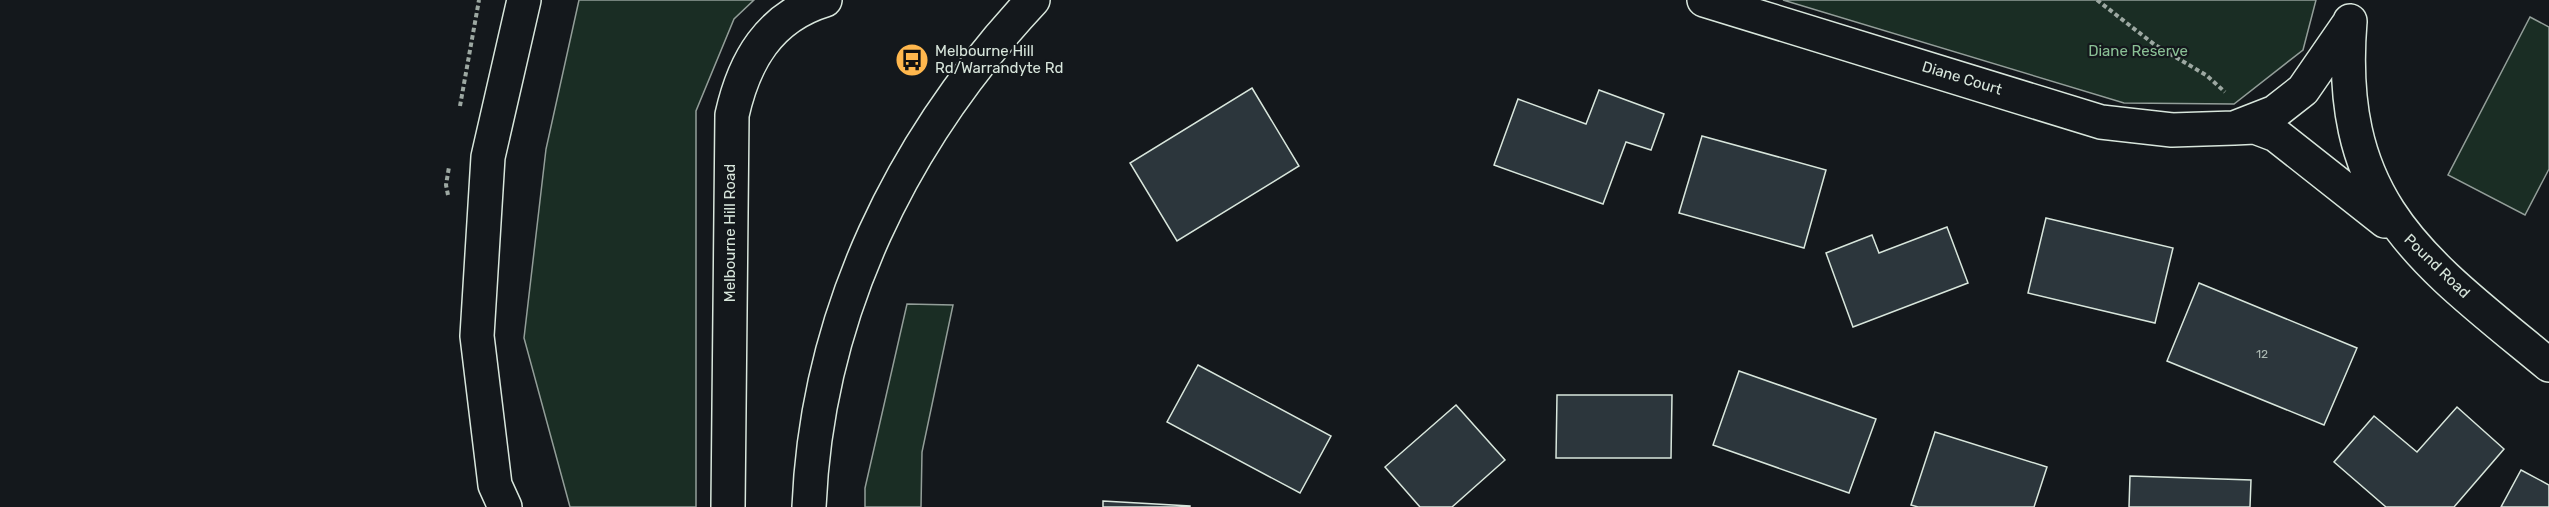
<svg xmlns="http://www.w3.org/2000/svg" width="2549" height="507" viewBox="0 0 2549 507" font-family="Rubik,sans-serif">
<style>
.green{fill:#1a2d24;stroke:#939e99;stroke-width:1.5}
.building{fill:#2c363c;stroke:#d8e6dc;stroke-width:1.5}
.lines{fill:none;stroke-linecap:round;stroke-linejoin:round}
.street-casing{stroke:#d8e6dc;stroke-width:36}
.primary-casing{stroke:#d8e6dc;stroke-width:36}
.path{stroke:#9da8a2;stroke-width:4;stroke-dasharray:4.5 3;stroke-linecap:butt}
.street{stroke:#14181c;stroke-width:33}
.primary{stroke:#14181c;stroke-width:33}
.labels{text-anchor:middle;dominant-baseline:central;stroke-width:4.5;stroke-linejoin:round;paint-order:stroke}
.number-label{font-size:12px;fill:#adbab4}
.poi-label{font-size:15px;fill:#d8e6dc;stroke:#14181c;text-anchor:start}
.park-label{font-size:15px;fill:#8ac095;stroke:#14181c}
.street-label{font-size:15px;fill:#d8e6dc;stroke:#14181c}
</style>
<rect width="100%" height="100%" fill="#14181c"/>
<path class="green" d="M 579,0 L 754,0 L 734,19 L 696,111 L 696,507 L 570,507 L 524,338 L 546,149 Z
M 1783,0 L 2316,0 L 2303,50 L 2234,104 L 2124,103 Z
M 2530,17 L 2549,27 L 2549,169 L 2525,215 L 2448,175 Z
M 907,304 L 953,305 L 922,452 L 921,507 L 865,507 L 865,488 Z"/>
<path class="building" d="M 1252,88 L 1299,166 L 1177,241 L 1130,163 Z
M 1599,90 L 1664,114 L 1651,150 L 1626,142 L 1603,204 L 1494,165 L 1518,99 L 1586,124 Z
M 1702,136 L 1826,170 L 1804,248 L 1679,213 Z
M 2046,218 L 2173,248 L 2155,323 L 2028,293 Z
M 1947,227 L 1968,283 L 1853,327 L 1826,253 L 1872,235 L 1879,253 Z
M 2199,283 L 2357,348 L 2324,425 L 2167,361 Z
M 1198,365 L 1331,436 L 1300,493 L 1167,422 Z
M 1739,371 L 1876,419 L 1849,493 L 1713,445 Z
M 1557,395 L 1672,395 L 1671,458 L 1556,458 Z
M 1456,405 L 1505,460 L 1452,507 L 1420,507 L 1385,467 Z
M 2457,407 L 2504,449 L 2454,507 L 2386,507 L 2334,462 L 2374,416 L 2417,452 Z
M 1935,432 L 2047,467 L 2034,507 L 1918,507 L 1911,505 Z
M 2521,470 L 2549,485 L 2549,507 L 2501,507 Z
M 2130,476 L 2251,480 L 2250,507 L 2129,507 Z
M 1103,501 L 1190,506 L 1190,507 L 1103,507 Z"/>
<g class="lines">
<defs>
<path id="street" d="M 1704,0 L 2101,122 L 2172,130 L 2234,128 L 2275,112 L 2303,90 L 2350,22
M 2350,21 C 2335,204 2422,260 2549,365
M 2234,128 L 2255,127 L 2276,135 L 2385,221
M 505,507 L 495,485 L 477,336 L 488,157 L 524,0
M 728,507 L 732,115 C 744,61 769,17 825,0"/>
<path id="primary" d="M 809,507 C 817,313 902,140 1033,0"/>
</defs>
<use href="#street" class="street-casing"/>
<use href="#primary" class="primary-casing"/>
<path class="path" d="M 2097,0 L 2155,45 L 2206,75 L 2225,92
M 460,106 L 479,0
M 448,195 L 446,185 L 449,167"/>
<use href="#street" class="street"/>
<use href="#primary" class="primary"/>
</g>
<defs>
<symbol id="bus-disc" viewBox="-11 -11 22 22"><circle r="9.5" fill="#ffb74d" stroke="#14181c"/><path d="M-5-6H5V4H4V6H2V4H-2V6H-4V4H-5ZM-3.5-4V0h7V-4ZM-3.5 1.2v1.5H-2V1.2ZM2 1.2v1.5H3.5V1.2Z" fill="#111"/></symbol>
</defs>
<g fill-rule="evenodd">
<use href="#bus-disc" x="893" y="41" width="38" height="38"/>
</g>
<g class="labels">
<g class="number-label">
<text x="2262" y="354">12</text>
</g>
<g class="poi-label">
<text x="935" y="51">Melbourne Hill<tspan x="935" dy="17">Rd/Warrandyte Rd</tspan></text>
</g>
<g class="park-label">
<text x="2138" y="51">Diane Reserve</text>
</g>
<g class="street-label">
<text transform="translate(1962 78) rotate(17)">Diane Court</text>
<text transform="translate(730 233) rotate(-90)">Melbourne Hill Road</text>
<text transform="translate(2437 266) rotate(44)">Pound Road</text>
</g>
</g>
</svg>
